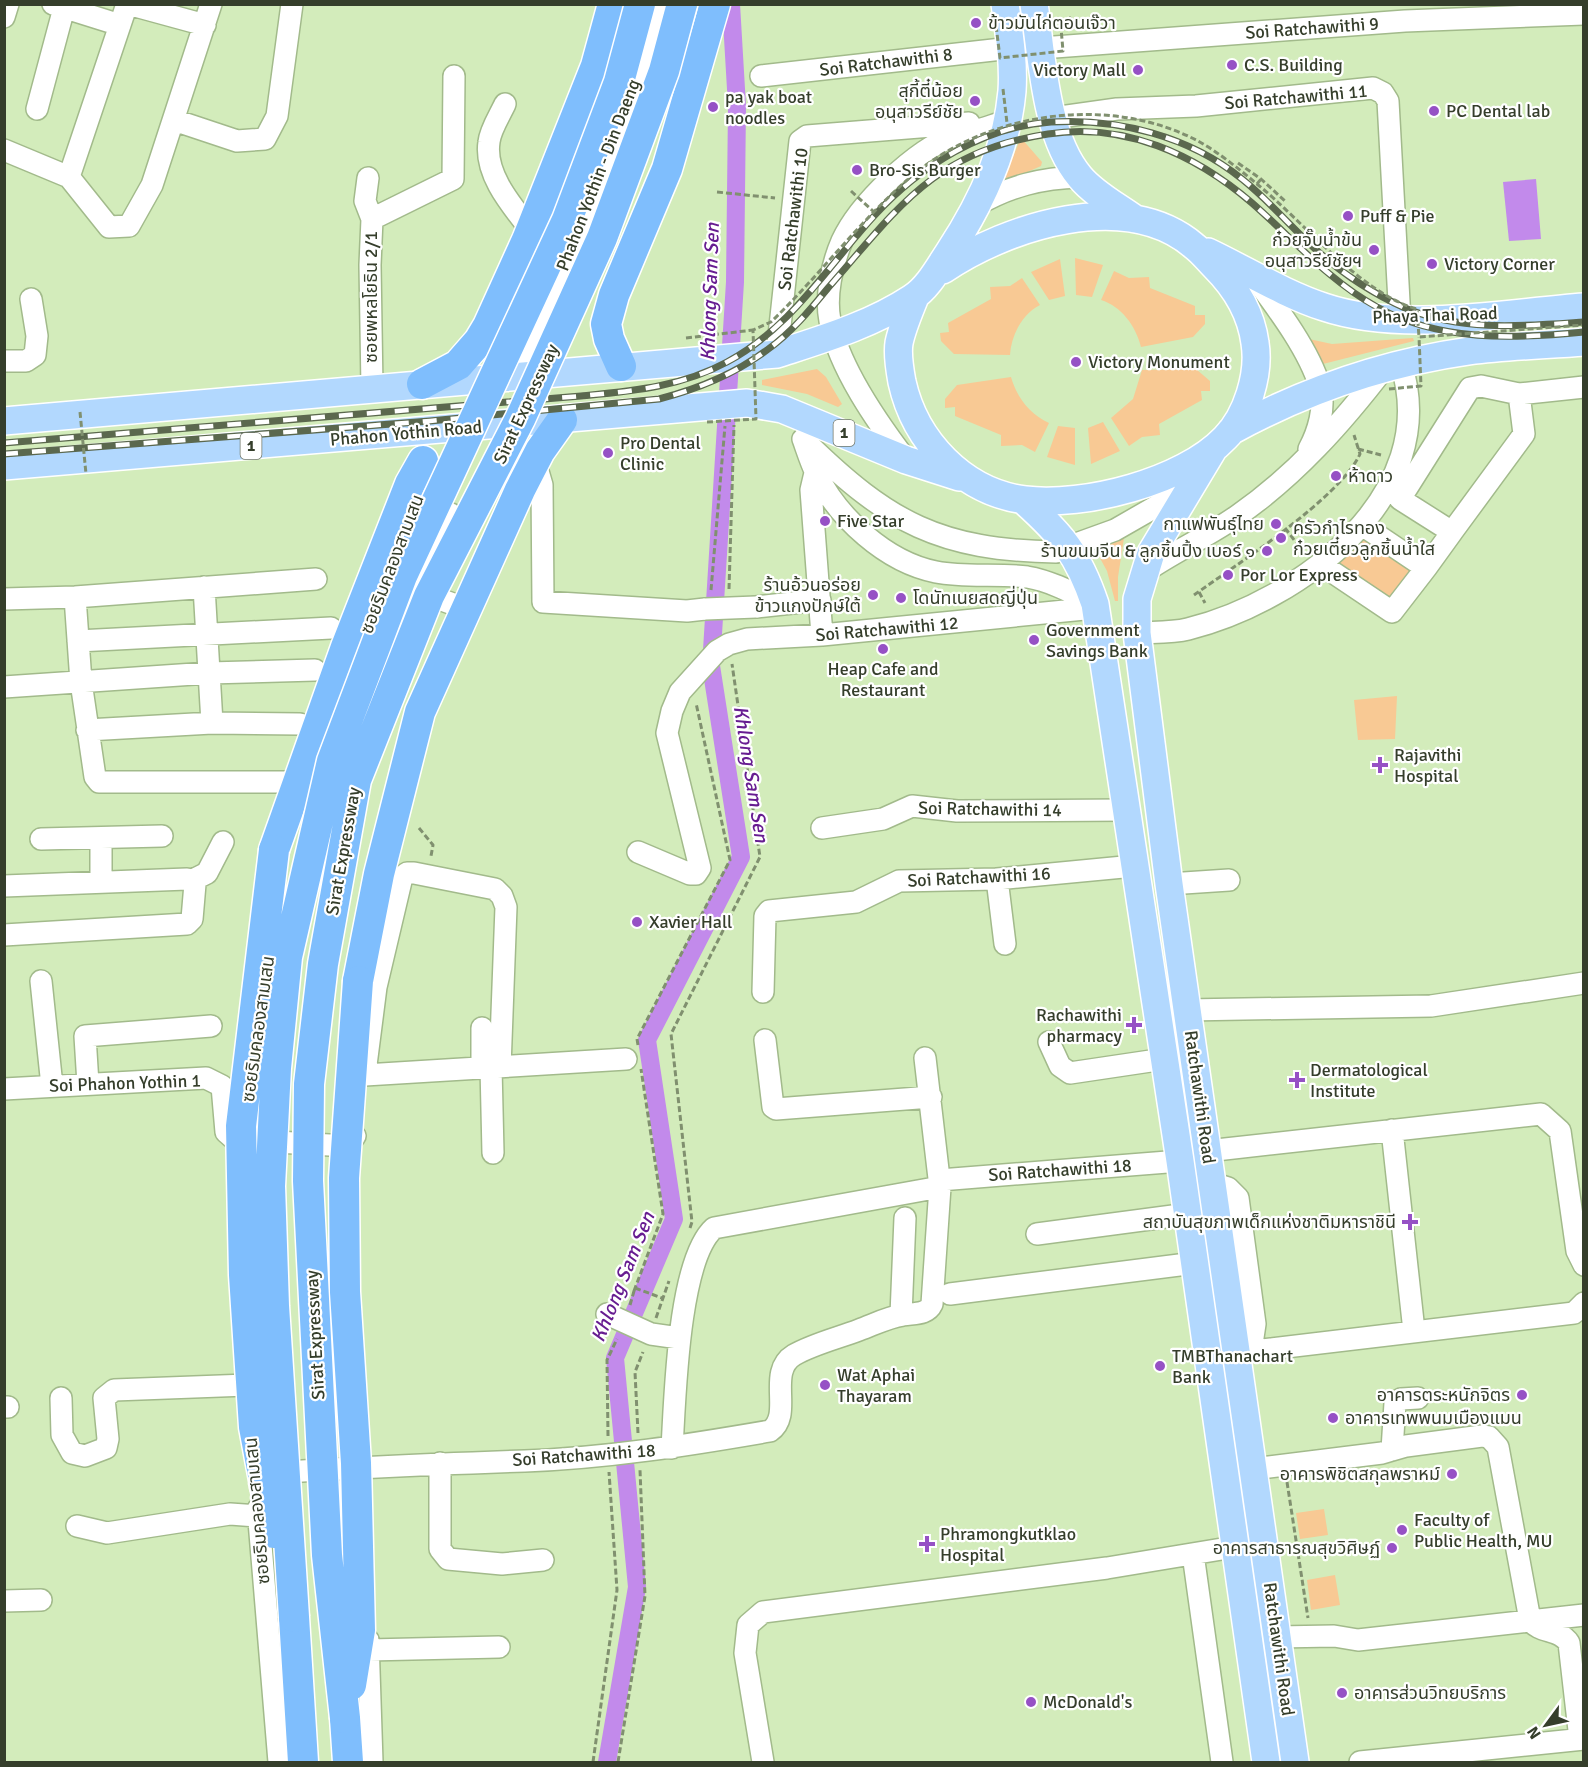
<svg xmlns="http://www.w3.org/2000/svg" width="1588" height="1767" viewBox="0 0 1588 1767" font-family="Signika,'Noto Sans Thai',sans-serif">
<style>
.green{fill:#f8c994}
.water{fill:#c28aeb}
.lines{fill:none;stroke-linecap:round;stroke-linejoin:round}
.canal{stroke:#c28aeb;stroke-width:18}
.minor-casing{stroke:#a2ba8b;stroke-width:24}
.major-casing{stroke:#fff;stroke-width:30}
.highway-casing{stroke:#fff;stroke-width:33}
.path{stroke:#80906f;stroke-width:3;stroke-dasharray:6 3;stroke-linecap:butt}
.minor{stroke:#fff;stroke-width:21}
.major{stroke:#b2d8fe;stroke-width:27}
.highway{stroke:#7fbefd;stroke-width:30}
.rail-casing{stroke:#5b684e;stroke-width:7}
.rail{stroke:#fff;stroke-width:4.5;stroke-dasharray:14;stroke-linecap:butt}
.minor-bridge-casing{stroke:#a2ba8b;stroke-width:24;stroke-linecap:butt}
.highway-bridge-casing{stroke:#fff;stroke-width:33;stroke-linecap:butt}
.path-bridge{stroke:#80906f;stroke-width:3;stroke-dasharray:6 3;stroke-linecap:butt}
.minor-bridge{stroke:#fff;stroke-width:21}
.highway-bridge{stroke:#7fbefd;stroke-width:30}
.poi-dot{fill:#9651c5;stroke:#fff;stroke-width:2}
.labels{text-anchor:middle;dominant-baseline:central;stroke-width:4.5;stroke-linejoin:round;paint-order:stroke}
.shield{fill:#fff;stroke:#72786b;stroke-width:1.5}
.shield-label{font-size:16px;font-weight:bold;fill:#353e2b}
.poi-label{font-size:18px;fill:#353e2b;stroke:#fff;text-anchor:start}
.street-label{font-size:18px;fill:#353e2b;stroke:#fff}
.water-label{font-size:20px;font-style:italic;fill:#671d91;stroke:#fff}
</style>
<rect width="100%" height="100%" fill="#d3ecbb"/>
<path class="green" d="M 1022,139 L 1042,162 L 1041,166 L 1007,181 L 1004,177 L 1020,140 Z
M 1075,258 L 1103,265 L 1092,297 L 1076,295 Z
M 1060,259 L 1065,296 L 1049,300 L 1031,272 Z
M 1114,271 L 1129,278 L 1149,277 L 1150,288 L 1195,306 L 1195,315 L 1205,315 L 1205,324 L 1193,337 L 1141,347 C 1136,326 1121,306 1101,300 Z
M 1022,278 L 1040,305 C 1022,314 1011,336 1010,355 L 954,354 L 941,341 L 940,333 L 949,332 L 948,323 L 991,299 L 990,287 L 1010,286 Z
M 1413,338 L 1414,341 L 1319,365 L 1309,339 L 1332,344 Z
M 817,369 L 826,377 L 842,404 L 838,407 L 807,394 L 762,385 L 762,380 Z
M 1196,369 L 1210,381 L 1210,391 L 1201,391 L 1202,400 L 1159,424 L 1160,435 L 1142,437 L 1129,446 L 1111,418 L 1133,399 L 1142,370 Z
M 1011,377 C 1017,398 1030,414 1049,423 L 1035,452 L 1022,445 L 1001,446 L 1001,435 L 955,416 L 955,407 L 945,408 L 945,399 L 957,385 Z
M 1103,422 L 1120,451 L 1091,464 L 1088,428 Z
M 1058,426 L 1075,428 L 1075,465 L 1047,457 Z
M 1363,533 L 1418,569 L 1391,605 L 1333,567 Z
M 1124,538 L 1118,577 L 1118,601 L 1115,601 L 1107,571 L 1095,549 Z
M 1397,696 L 1395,739 L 1358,740 L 1354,700 Z
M 1324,1509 L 1328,1535 L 1300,1539 L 1296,1513 Z
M 1335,1575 L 1340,1605 L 1311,1610 L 1307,1580 Z"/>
<path class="water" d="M 1536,179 L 1541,239 L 1509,241 L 1503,182 Z"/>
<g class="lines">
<path class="canal" d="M 607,1762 L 637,1587 L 615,1358 L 674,1219 L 647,1040 L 741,857 L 711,666 L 735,282 L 737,106 L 731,4"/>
<defs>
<path id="minor" d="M 53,4 L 120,25
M 128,4 L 205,25
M 4,17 L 8,4
M 1041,48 L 1405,21 L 1584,14
M 761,76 L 1011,48
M 505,104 C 500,115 490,130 489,142 C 484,174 512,206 530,229
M 37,109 L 64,8
M 1053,118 L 1117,109 L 1196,106 L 1373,88 L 1383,93 L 1388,101 L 1400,320
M 174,120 L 237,141 L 265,139 L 277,116 L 292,4
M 4,150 L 69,177 L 109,227 L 129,226 L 152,185 L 211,4
M 69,177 L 127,4
M 368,178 L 365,201 L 372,219
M 977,205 C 1010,186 1041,178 1080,177
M 1254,277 C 1277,308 1309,350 1320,387 C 1326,407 1318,432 1309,449
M 777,354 L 800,141 L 807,136 L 969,123
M 4,361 L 26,361 L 35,355 L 37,336 L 31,299
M 516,375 C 567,253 627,134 657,4
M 372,388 L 370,265 L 372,219 L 453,179 L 454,76
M 803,439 C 807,450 811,463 816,473 C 838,518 886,562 936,572 C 966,578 997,573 1027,577 C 1051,581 1073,593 1095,604
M 807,443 C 889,523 940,550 1056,552
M 906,460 C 877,422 839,368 830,321 C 825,296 832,264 842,241 C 859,204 915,150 954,136 C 964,133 974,131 985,128 C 992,126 998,123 1006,122
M 535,461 L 542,485 L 543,602 L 687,611 L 705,609
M 815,473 L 811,490 L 822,635
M 1452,532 L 1524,434 L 1519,394
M 1054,552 L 1115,530 L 1190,487
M 1322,565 L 1392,612 L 1426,568 L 1362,525
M 1426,568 L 1452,532 L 1400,499 L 1470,388 L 1481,386 L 1519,394 L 1584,387
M 1143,573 C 1173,552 1207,537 1237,516 C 1295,476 1342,423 1385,367
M 386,580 L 467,609
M 204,587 L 212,723
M 416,590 L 451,514
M 75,597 L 81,682 L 95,777 L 99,782 L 287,782
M 4,599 L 75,597 L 316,579
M 756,607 L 820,600
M 1137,633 C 1154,632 1172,633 1188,629 C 1300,601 1443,495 1401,364
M 78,641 L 331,628
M 4,687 L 209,673 L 315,670
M 87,730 L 212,723 L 300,724
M 822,828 L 883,819 L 912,806 L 957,811 L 1126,810
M 41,839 L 162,836
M 101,839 L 101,881
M 638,852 L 690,874 L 696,874 L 700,868 L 667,733 L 672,711 L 680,692 L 717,651 L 729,644 L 747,639 L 822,635 L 1095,608
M 997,879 L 1005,944
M 193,880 L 207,873 L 223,842
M 1169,884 L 1229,880
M 4,886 L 187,879 L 193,880 L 195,884 L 192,919 L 187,924 L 4,935
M 41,981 L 52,1086
M 763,992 L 765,916 L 769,911 L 856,902 L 899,881 L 997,879 L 1134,866
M 1187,1010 L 1431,1006 L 1584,983
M 482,1028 L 482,1068
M 765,1040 L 773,1107 L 776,1109 L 931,1097
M 1049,1042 L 1060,1066 L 1070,1073 L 1164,1059
M 491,1067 L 493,1153
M 365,1073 L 376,987 L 402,877 L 407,873 L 414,873 L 495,889 L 502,896 L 506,907 L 500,1067
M 365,1075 L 626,1059
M 88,1084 L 85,1036 L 211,1026
M 4,1089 L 206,1078 L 222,1086 L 226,1132 L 234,1139
M 1392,1130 L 1414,1331
M 259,1141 L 347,1146 L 355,1136
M 1207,1151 L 1541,1114 L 1560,1131 L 1577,1251 L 1584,1265
M 940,1180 L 1180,1161
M 1212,1183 L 1228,1188 L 1238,1198 L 1255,1324 L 1251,1351
M 1037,1234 L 1188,1214
M 950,1294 L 1195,1263
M 607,1314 L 651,1334 L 679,1338
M 901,1315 L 905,1218
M 1236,1353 L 1574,1313 L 1584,1303
M 61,1398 L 62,1435 L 72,1453 L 85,1456 L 106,1448 L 108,1439 L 104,1398 L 114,1390 L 247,1385
M 4,1407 L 8,1407
M 672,1448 C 675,1399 678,1260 714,1228 L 940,1187
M 1392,1450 L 1395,1403 L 1401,1399 L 1418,1398
M 440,1463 L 440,1549 L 448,1559 L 502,1564 L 543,1560
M 1253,1469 L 1382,1453 L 1406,1446 L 1482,1436 L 1489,1437 L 1498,1447 L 1530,1620 C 1540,1634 1559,1628 1569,1643 L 1580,1739
M 273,1473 C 357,1467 440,1464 525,1461 C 607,1458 689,1445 770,1431 C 794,1415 766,1372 794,1355 C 813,1344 838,1338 859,1330 C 873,1325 888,1317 903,1315 C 914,1313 927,1315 932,1304 L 940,1187 L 925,1058
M 258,1509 L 279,1762
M 77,1526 L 107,1533 L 230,1514 L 258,1516
M 1193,1554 L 1222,1762
M 4,1601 L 41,1600
M 1277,1637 L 1334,1636 L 1358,1640 L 1584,1615
M 368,1640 L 372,1762
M 369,1650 L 499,1647
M 763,1762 L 745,1653 L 748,1625 L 763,1612 L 1107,1568 L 1234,1547
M 1360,1762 L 1584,1739"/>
<path id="major" d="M 1034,4 C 1042,57 1045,136 1080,177 C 1094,194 1117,206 1135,219
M 1208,252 C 1246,270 1284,294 1324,307 C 1401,333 1503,313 1584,307
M 915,297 C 909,312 902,328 899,343 C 897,355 900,371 902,382 C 915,441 963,492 1025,500 C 1084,507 1183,482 1225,438 C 1247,416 1260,374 1255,343 C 1251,313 1236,288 1215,267 C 1208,260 1202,252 1194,246 C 1126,188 1007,226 943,270
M 4,421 L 777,354 C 823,339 871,325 912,298 C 928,288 939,267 949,252 C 980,205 1007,148 1012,91 C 1014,62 1009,33 1005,4
M 1231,431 C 1306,390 1384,363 1469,351 C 1507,346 1546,345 1584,342
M 1214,448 L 1151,553 L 1137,599 L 1137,633 L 1169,884 L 1295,1762
M 4,466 L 747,403 L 782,409 L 906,460 L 959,477
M 1023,500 C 1062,535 1078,554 1095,604 L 1180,1161 L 1266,1762"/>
<path id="highway" d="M 621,366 L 609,339 L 606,324 L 614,295 L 667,169 L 715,4
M 422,384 L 458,365 L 479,341 L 488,326 L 527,240 L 596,66 L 613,4
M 274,850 L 346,647 L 410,484 L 423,461
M 358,981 L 379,874 L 420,712 L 520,490 L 540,451 L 562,420
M 294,1617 L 303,1762
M 345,1718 L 348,1762"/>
</defs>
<use href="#minor" class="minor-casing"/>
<use href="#major" class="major-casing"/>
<use href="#highway" class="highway-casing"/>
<path class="path" d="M 1062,27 L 1071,17
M 1238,163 L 1261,179 L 1285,201
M 1257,184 L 1261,179
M 717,192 L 775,198
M 686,338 L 753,330
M 1358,449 L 1381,455
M 1285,528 L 1304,553
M 729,589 L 734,425
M 711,590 L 725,426
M 1199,592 L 1205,603
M 1194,595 C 1236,565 1340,498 1360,454 L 1354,435
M 419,828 L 433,845 L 431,856
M 638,1045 L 637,1039 L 730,860 L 696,703
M 690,1228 L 692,1222 L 671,1034 L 760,857 L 732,664
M 634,1291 L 663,1214 L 641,1069
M 630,1305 L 634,1291
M 656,1318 L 669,1281
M 638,1433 L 635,1372 L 643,1352
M 608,1436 L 607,1360 L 617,1339
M 1287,1482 L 1308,1618
M 593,1762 L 617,1590 L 609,1472
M 618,1762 L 645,1596 L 640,1470"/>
<use href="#minor" class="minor"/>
<use href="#major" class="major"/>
<use href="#highway" class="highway"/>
<defs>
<path id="rail" d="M 4,443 L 581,396 C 632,391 681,387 727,362 C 791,328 827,267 875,215 C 919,167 984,126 1051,122 C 1118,118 1189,136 1242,179 C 1271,202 1294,231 1322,255 C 1346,276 1376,295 1405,308 C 1462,332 1524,326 1584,322
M 4,454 L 430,421 L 659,399 C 698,389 735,374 767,350 C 791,333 810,310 828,288 C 898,208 934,151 1048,134 C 1124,122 1195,154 1252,203 C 1292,238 1329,281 1377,307 C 1440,342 1514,339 1584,332"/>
</defs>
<use href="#rail" class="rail-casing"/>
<use href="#rail" class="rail"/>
<defs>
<path id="minor-bridge" d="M 705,609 L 756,607"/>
<path id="highway-bridge" d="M 274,1533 L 254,1427 L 244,1275 L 241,1126 L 274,850
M 294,1617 L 274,1306 L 270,1186 L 276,1068 L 287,957 L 332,761 L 402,576 L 567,220 L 619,82 L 640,4
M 351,1685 L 360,1630 L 356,1463 L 345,1292 L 344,1178 L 358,981
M 345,1718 L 327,1555 L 308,1181 L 309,1084 L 323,964 L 356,780 L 429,596 L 520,419 L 602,238 L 664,71 L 682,4"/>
</defs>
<use href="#minor-bridge" class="minor-bridge-casing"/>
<use href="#highway-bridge" class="highway-bridge-casing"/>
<path class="path-bridge" d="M 995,17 L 1000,58 L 1063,51 L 1061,28
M 1003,89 L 1007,123
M 851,191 L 874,212
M 1389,389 L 1421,386 L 1419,337
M 80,412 L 86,474
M 707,422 L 756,419 L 753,330 L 771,322 C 820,275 861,219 913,175 C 989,112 1109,94 1198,141 C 1218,152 1239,169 1257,184 C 1303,221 1360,293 1417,309 L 1419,337 L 1584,325
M 635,1288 L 662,1298"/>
<use href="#minor-bridge" class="minor-bridge"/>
<use href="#highway-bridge" class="highway-bridge"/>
</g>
<g class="poi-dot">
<circle cx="976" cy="23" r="6"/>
<circle cx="1232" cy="65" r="6"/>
<circle cx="1138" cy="70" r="6"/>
<circle cx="975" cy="101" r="6"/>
<circle cx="713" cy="107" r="6"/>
<circle cx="1434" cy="111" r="6"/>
<circle cx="857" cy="170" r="6"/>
<circle cx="1348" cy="216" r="6"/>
<circle cx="1374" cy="250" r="6"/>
<circle cx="1432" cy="264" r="6"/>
<circle cx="1076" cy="362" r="6"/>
<circle cx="608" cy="453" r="6"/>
<circle cx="1336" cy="476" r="6"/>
<circle cx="825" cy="521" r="6"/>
<circle cx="1276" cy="524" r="6"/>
<circle cx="1281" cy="538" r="6"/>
<circle cx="1267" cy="551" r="6"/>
<circle cx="1228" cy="575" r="6"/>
<circle cx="873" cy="595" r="6"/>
<circle cx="901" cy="598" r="6"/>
<circle cx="1034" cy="640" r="6"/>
<circle cx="883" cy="649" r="6"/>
<path d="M1377 756h6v6h6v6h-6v6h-6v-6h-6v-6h6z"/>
<circle cx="637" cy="922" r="6"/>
<path d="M1131 1016h6v6h6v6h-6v6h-6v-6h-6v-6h6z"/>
<path d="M1294 1071h6v6h6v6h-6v6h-6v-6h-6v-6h6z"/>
<path d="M1407 1213h6v6h6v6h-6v6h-6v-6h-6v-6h6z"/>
<circle cx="1160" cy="1366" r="6"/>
<circle cx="825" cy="1385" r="6"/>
<circle cx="1522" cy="1395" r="6"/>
<circle cx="1333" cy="1418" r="6"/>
<circle cx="1452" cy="1474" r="6"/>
<circle cx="1402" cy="1530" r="6"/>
<path d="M924 1535h6v6h6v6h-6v6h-6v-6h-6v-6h6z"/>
<circle cx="1392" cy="1548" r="6"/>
<circle cx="1342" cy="1693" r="6"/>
<circle cx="1031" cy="1702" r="6"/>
</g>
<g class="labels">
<g class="shield">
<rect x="833.5" y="420" width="21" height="26" rx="4.5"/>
<rect x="240.5" y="433" width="21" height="26" rx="4.5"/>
</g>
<g class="shield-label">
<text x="844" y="433">1</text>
<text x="251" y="446">1</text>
</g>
<g class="poi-label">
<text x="988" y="23">ข้าวมันไก่ตอนเจ๊วา</text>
<text x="1244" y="65">C.S. Building</text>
<text x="1126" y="70" text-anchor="end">Victory Mall</text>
<text x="963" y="91" text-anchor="end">สุกี้ตี๋น้อย<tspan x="963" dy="21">อนุสาวรีย์ชัย</tspan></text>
<text x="725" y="97">pa yak boat<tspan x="725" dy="21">noodles</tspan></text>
<text x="1446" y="111">PC Dental lab</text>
<text x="869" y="170">Bro-Sis Burger</text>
<text x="1360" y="216">Puff &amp; Pie</text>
<text x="1362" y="240" text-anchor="end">ก๋วยจั๊บน้ำข้น<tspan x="1362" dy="21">อนุสาวรีย์ชัยฯ</tspan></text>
<text x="1444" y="264">Victory Corner</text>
<text x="1088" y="362">Victory Monument</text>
<text x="620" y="443">Pro Dental<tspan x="620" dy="21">Clinic</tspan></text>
<text x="1348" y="476">ห้าดาว</text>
<text x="837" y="521">Five Star</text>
<text x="1264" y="524" text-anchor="end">กาแฟพันธุ์ไทย</text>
<text x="1293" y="528">ครัวกำไรทอง<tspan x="1293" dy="21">ก๋วยเตี๋ยวลูกชิ้นน้ำใส</tspan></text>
<text x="1255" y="551" text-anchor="end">ร้านขนมจีน &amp; ลูกชิ้นปิ้ง เบอร์ ๑</text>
<text x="1240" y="575">Por Lor Express</text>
<text x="861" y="585" text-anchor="end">ร้านอ้วนอร่อย<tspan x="861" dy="21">ข้าวแกงปักษ์ใต้</tspan></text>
<text x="913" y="598">โดนัทเนยสดญี่ปุ่น</text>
<text x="1046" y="630">Government<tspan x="1046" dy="21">Savings Bank</tspan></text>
<text x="883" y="669" text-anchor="middle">Heap Cafe and<tspan x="883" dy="21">Restaurant</tspan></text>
<text x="1394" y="755">Rajavithi<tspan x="1394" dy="21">Hospital</tspan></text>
<text x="649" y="922">Xavier Hall</text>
<text x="1122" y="1015" text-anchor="end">Rachawithi<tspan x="1122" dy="21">pharmacy</tspan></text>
<text x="1310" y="1070">Dermatological<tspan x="1310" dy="21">Institute</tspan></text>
<text x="1396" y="1222" text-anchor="end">สถาบันสุขภาพเด็กแห่งชาติมหาราชินี</text>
<text x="1172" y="1356">TMBThanachart<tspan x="1172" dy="21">Bank</tspan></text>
<text x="837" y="1375">Wat Aphai<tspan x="837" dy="21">Thayaram</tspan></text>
<text x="1510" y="1395" text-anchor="end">อาคารตระหนักจิตร</text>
<text x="1345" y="1418">อาคารเทพพนมเมืองแมน</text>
<text x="1440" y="1474" text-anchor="end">อาคารพิชิตสกุลพราหม์</text>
<text x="1414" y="1520">Faculty of<tspan x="1414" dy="21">Public Health, MU</tspan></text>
<text x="940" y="1534">Phramongkutklao<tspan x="940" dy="21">Hospital</tspan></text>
<text x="1380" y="1548" text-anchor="end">อาคารสาธารณสุขวิศิษฏ์</text>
<text x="1354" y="1693">อาคารส่วนวิทยบริการ</text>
<text x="1043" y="1702">McDonald's</text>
</g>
<g class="street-label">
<text transform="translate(1312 28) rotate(-4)">Soi Ratchawithi 9</text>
<text transform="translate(886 62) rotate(-7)">Soi Ratchawithi 8</text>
<text transform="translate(1296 97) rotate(-5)">Soi Ratchawithi 11</text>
<text transform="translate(598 175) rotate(-69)">Phahon Yothin - Din Daeng</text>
<text transform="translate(793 219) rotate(-83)">Soi Ratchawithi 10</text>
<text transform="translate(371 297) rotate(-90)">ซอยพหลโยธิน 2/1</text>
<text transform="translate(1435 315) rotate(-2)">Phaya Thai Road</text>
<text transform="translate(526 404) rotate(-65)">Sirat Expressway</text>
<text transform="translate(406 433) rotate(-5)">Phahon Yothin Road</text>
<text transform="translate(392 564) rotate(-69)">ซอยริมคลองสามเสน</text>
<text transform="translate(887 629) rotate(-5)">Soi Ratchawithi 12</text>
<text transform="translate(990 809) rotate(1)">Soi Ratchawithi 14</text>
<text transform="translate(343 851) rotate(-80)">Sirat Expressway</text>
<text transform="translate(979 877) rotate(-3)">Soi Ratchawithi 16</text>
<text transform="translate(258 1029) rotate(-82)">ซอยริมคลองสามเสน</text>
<text transform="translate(125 1083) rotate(-2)">Soi Phahon Yothin 1</text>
<text transform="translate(1200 1097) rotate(82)">Ratchawithi Road</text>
<text transform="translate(1060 1170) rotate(-4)">Soi Ratchawithi 18</text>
<text transform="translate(315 1335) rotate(-93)">Sirat Expressway</text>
<text transform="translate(584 1455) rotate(-4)">Soi Ratchawithi 18</text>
<text transform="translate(257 1511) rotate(-95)">ซอยริมคลองสามเสน</text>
<text transform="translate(1279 1649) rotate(82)">Ratchawithi Road</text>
</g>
<g class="water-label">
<text transform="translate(710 292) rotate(-88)">Khlong Sam Sen</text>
<text transform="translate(751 774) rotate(81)">Khlong Sam Sen</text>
<text transform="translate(623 1277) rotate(-68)">Khlong Sam Sen</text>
</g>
</g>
<rect width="1588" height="1767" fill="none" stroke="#353e2b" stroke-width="12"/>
<g transform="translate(1546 1725) rotate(237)" stroke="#ffffff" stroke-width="4.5" paint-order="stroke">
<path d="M0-4.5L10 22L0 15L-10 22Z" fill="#353e2b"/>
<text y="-9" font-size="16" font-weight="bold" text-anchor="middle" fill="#353e2b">N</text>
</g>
</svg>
